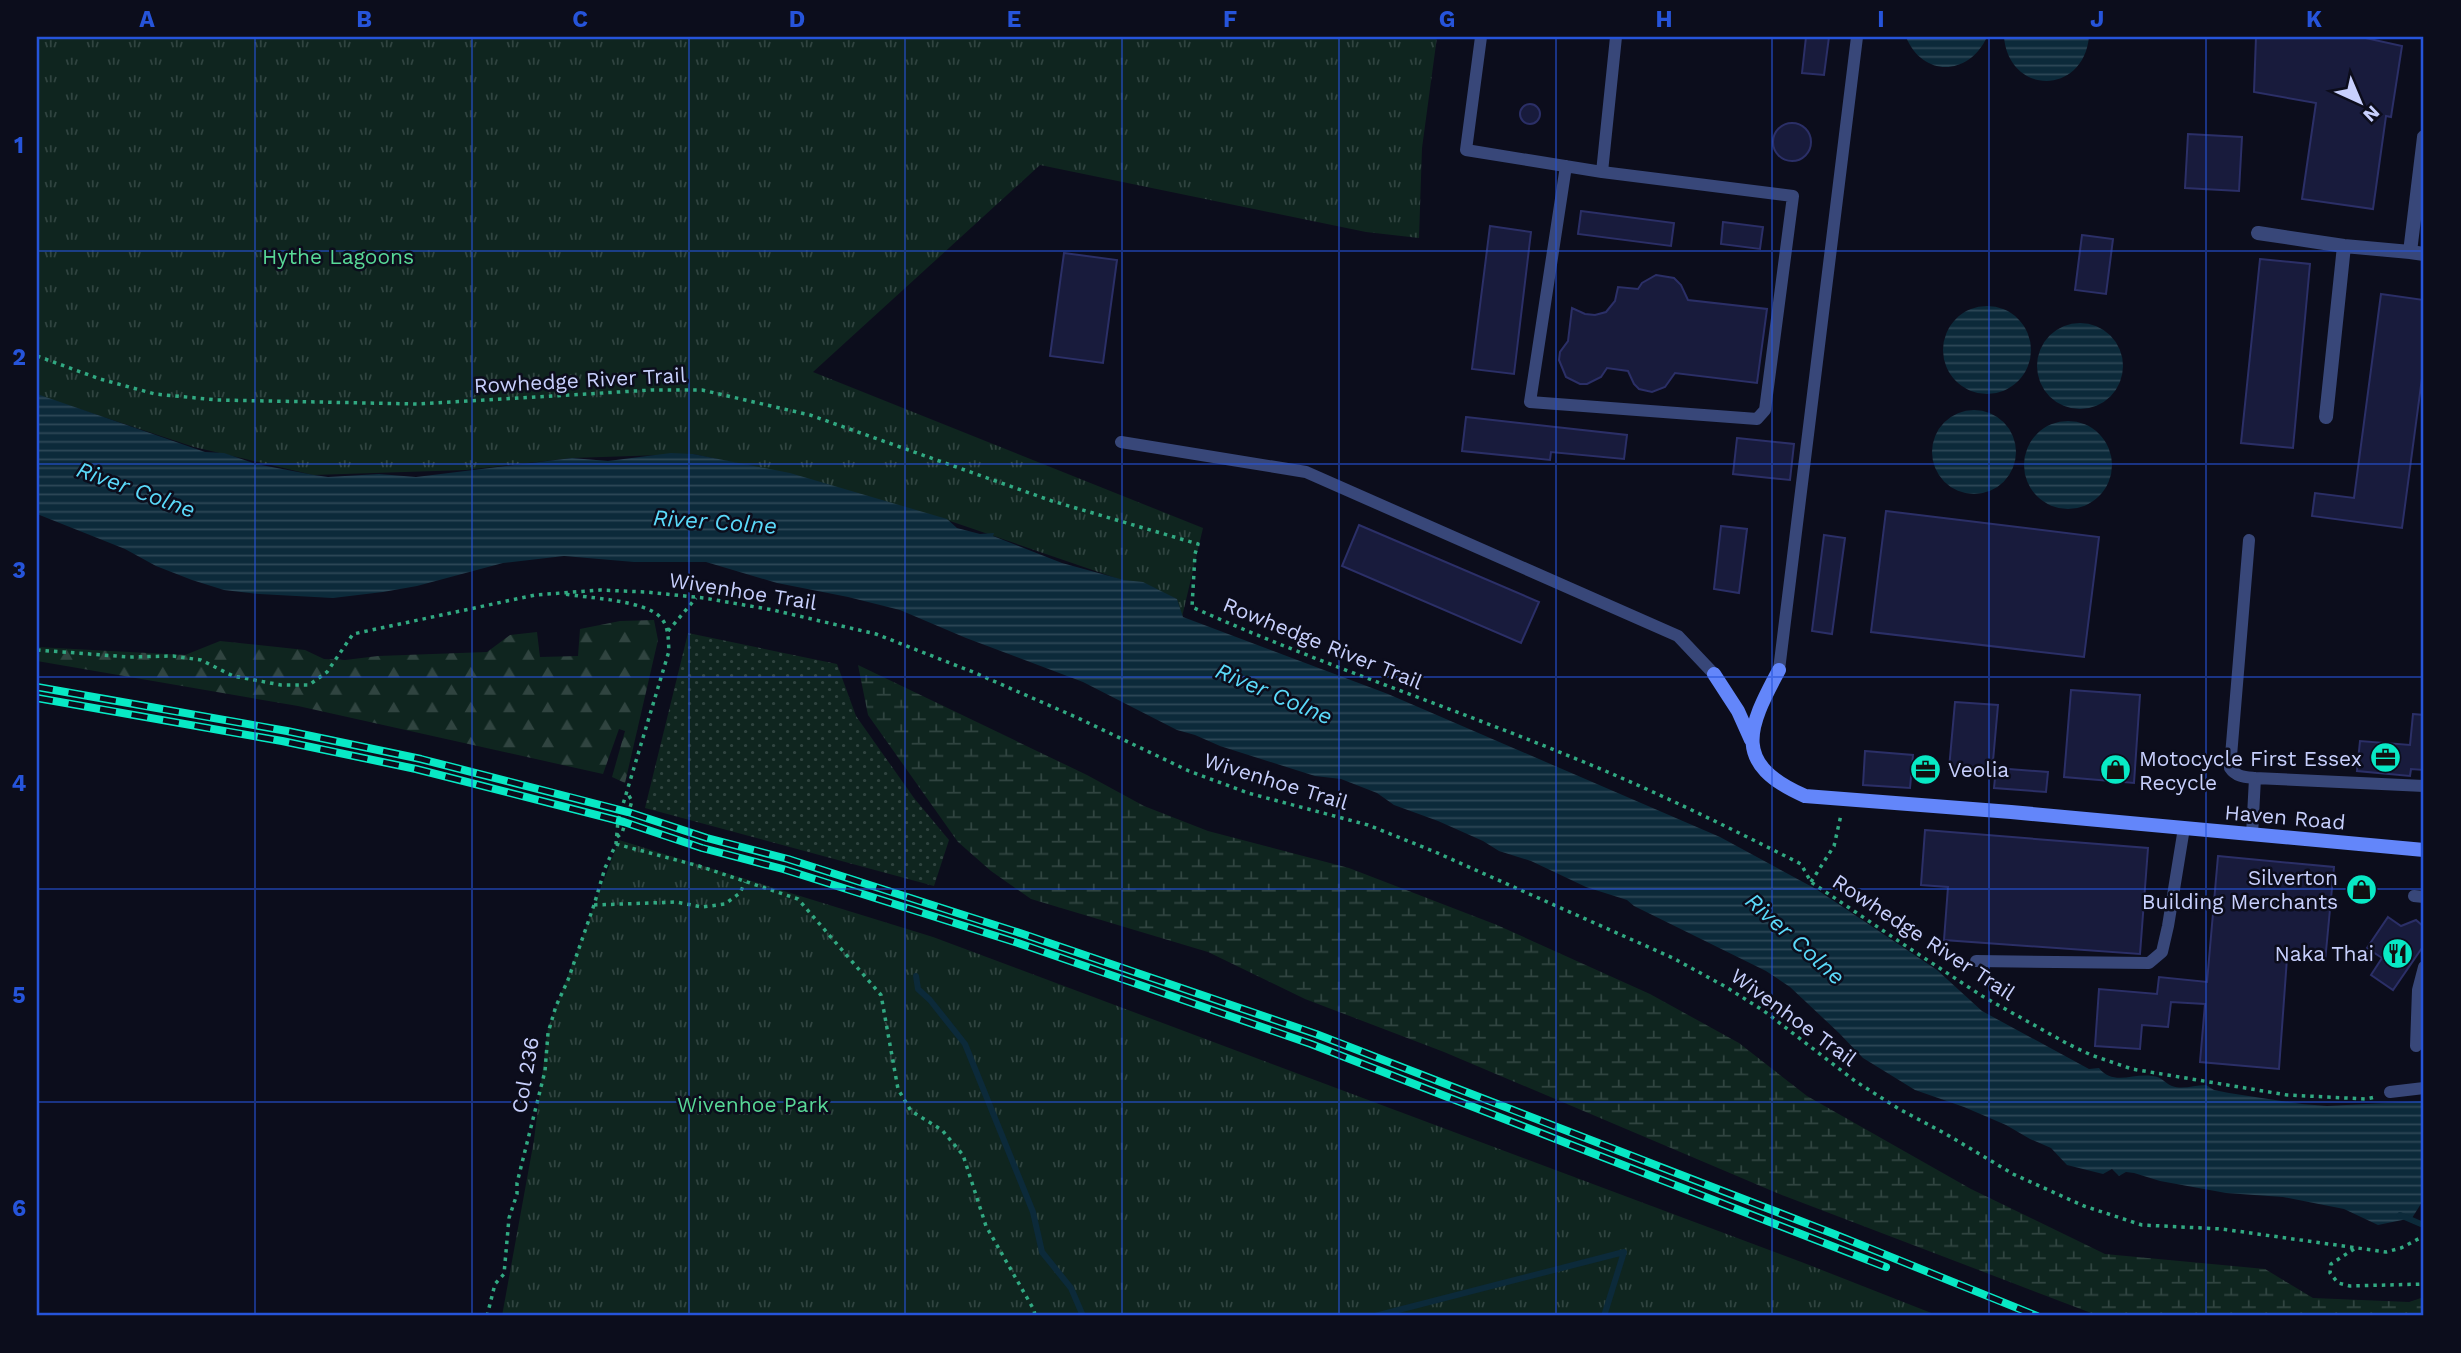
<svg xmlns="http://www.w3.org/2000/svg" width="2461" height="1353" viewBox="0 0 2461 1353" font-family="'Work Sans',sans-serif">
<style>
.grass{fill:url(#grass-dots)}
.forest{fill:url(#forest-firs)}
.wetland{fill:url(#wetland-marsh)}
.park{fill:url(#park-tufts)}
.water{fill:url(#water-rules)}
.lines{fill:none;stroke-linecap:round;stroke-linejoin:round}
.stream{stroke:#0c2a3a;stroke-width:6}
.building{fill:#181b3c;stroke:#2b2f67;stroke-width:2}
.path{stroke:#31a982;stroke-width:3.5;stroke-dasharray:3.5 5;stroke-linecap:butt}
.lane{stroke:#384779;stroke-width:12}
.street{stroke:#384779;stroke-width:14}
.secondary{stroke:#6386fa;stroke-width:14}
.rail-casing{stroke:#08e9c5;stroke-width:8}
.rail{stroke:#0c0d1c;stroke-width:5;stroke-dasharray:16;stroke-linecap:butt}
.grid{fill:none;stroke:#2654da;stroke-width:2;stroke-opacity:0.55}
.labels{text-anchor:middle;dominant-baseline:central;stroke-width:5;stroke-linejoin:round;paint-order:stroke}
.park-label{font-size:21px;fill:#58d997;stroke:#0c0d1c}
.street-label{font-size:21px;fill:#c8d0fd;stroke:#0c0d1c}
.poi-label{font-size:21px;fill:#c8d0fd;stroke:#0c0d1c;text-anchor:end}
.water-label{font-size:23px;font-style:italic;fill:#5ad9f9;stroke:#0c0d1c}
.neatline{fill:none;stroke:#2654da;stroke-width:2.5}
.grid-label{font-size:23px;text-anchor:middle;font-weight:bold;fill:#2654da}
</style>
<defs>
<pattern id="grass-dots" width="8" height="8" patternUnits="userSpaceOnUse" patternTransform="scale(1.75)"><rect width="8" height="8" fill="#0f251f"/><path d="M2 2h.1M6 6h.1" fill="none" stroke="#304440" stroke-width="1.8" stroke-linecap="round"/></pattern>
<pattern id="forest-firs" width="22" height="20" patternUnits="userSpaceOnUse" patternTransform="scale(1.75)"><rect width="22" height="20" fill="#0f251f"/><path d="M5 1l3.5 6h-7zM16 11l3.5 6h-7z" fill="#304440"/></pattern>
<pattern id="wetland-marsh" width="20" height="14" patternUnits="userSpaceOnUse" patternTransform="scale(1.75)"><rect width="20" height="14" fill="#0f251f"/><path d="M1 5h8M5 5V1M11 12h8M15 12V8" fill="none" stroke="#304440"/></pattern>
<pattern id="park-tufts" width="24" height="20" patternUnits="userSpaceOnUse" patternTransform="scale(1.75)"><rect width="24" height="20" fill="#0f251f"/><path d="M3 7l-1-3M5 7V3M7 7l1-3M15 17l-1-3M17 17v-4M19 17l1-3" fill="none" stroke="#304440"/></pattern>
<pattern id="water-rules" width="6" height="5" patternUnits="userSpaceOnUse" patternTransform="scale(1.75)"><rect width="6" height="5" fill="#0c2a3a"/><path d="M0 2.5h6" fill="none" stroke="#2e4857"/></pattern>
</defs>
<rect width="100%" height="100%" fill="#0c0d1c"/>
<path class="grass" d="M 688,633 L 837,664 L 856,716 L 914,798 L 949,840 L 934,886 L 645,808 Z"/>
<path class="forest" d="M 654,620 L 658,640 L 625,783 L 612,777 L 625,731 L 619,729 L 603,774 L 298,706 L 37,661 L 37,647 L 185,655 L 220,641 L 305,650 L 324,659 L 345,660 L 378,656 L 487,652 L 510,635 L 537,632 L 540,657 L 578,656 L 580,629 L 620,621 Z"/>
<path class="wetland" d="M 858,665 L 1087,775 L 1144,806 L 1208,831 L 1349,868 L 1497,925 L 1650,994 L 1739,1043 L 1807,1096 L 1971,1189 L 2105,1254 L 2265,1269 L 2313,1298 L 2409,1302 L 2424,1297 L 2424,1316 L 2099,1316 L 1777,1193 L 1444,1052 L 1305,999 L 1208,952 L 1031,899 L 991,871 L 958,842 L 868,715 Z"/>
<path class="park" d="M 37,37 L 1437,37 L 1422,148 L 1419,238 L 1366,232 L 1040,165 L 813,372 L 1203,528 L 1182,617 L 1177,599 L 950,521 L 751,466 L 693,454 L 572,458 L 466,470 L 313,475 L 194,447 L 37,395 Z
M 619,840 L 933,937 L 1804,1263 L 1939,1316 L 502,1316 L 534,1140 L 548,1028 Z"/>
<path class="water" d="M 1906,37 L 1987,37 C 1969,76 1923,78 1906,37 Z
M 2004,37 L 2089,37 C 2083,96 2009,95 2004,37 Z
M1943 350a44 44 0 1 1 88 0a44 44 0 1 1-88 0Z
M2037 366a43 43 0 1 1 86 0a43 43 0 1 1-86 0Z
M 37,394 L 205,452 L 224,453 L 256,464 L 314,475 L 328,477 L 379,474 L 416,477 L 572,458 L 608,461 L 671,453 L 693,454 L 790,473 L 947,519 L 957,528 L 980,534 L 994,533 L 993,536 L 1062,563 L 1124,580 L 1143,582 L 1177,599 L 1183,617 L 1388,694 L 1720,837 L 1816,889 L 1937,970 L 1982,1011 L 2089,1069 L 2099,1068 C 2113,1086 2133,1073 2152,1076 C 2163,1077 2164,1083 2172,1086 C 2183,1090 2194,1085 2206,1085 L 2214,1090 L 2229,1093 L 2302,1104 L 2327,1106 L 2424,1101 L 2424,1199 L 2412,1218 L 2378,1225 L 2344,1209 L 2283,1197 L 2226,1193 L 2160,1181 L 2134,1173 L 2126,1172 L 2119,1176 L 2112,1169 L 2103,1174 L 2067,1165 L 2051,1148 L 2030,1139 L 2006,1125 L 1964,1107 L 1915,1090 L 1863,1058 L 1839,1033 L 1790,987 L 1766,971 L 1634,906 L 1627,900 L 1586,887 L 1531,861 L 1499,851 L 1483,841 L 1438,821 L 1394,805 L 1377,793 L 1341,779 L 1315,776 L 1220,746 L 1195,735 L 1177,730 L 1083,682 L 966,638 L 900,610 L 848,597 L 777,583 L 706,562 L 634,562 L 564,556 L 503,563 L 417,586 L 383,592 L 333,598 L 259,594 L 224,590 L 192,580 L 156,566 L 125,549 L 37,514 Z
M1932 452a42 42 0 1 1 84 0a42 42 0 1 1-84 0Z
M2024 465a44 44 0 1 1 88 0a44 44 0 1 1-88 0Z"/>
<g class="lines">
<path class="stream" d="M 916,976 L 918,989 L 930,1000 L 965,1044 L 1033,1212 L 1042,1252 L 1071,1288 L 1083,1316
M 2400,1215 L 2421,1224
M 1375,1316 L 1624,1252 L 1604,1316"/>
</g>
<path class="building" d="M 1806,37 L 1829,37 L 1824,75 L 1802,73 Z
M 2256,37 L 2361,37 L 2402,46 L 2391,117 L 2386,116 L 2373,209 L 2302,199 L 2316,103 L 2254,92 Z
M1520 114a10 10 0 1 1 20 0a10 10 0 1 1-20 0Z
M1773 142a19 19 0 1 1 38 0a19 19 0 1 1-38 0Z
M 2188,134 L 2242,137 L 2239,191 L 2185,188 Z
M 1581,211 L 1674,223 L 1671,246 L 1578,234 Z
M 1723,222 L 1763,227 L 1760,249 L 1721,244 Z
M 1490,226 L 1531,232 L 1514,374 L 1472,369 Z
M 2082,235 L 2113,239 L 2106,294 L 2075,290 Z
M 1064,253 L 1117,260 L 1103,363 L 1050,356 Z
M 2260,259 L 2310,264 L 2293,448 L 2241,443 Z
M 1656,275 L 1674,278 L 1681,285 L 1688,300 L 1767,309 L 1757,383 L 1675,373 L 1665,387 L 1652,392 L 1639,389 L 1634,384 L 1628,371 L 1607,368 L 1601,377 L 1587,384 L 1580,384 L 1566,377 L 1559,360 L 1560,352 L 1568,341 L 1572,308 L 1585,314 L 1595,315 L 1606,312 L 1615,301 L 1618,287 L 1638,289 L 1642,283 Z
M 2381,294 L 2424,300 L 2424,363 L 2402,528 L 2312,516 L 2315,493 L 2354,498 Z
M 1466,417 L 1627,435 L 1624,459 L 1551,452 L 1550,460 L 1462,451 Z
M 1737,438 L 1794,444 L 1790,480 L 1733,474 Z
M 1886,511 L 2099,537 L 2084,657 L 1871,632 Z
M 1359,525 L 1539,602 L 1521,643 L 1342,566 Z
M 1721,526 L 1747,529 L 1739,593 L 1714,589 Z
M 1824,535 L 1845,538 L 1832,634 L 1812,631 Z
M 2071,690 L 2140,695 L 2134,783 L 2064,777 Z
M 1955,702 L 1998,705 L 1992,772 L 1949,769 Z
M 2413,714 L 2424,715 L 2424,770 L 2411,769 L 2410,776 L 2357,771 L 2360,741 L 2410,745 Z
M 1865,751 L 1913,755 L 1910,788 L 1863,785 Z
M 1996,768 L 2048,772 L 2046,792 L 1994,788 Z
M 1925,830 L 2148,848 L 2140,954 L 1944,940 L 1948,887 L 1921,885 Z
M 2218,856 L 2334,867 L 2325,962 L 2287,958 L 2279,1069 L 2200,1062 L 2205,1004 L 2171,1002 L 2168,1027 L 2142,1025 L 2140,1049 L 2095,1046 L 2099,989 L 2157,994 L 2159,977 L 2207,982 Z
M 2388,917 L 2401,926 L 2416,920 L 2424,927 L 2424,945 L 2393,990 L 2371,975 L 2382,958 L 2367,948 Z"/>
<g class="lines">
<path class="path" d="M 37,356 L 100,379 L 155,394 L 217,400 L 418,404 L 652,390 L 702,390 L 810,415 L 1052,501 L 1198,544 L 1195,554 L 1192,607 C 1319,664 1451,707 1579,760 C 1655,791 1728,827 1801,864 L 1811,882 L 1903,944 L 1982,996 L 2068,1044 L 2091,1055 L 2132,1069 L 2287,1095 L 2366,1099 L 2375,1097
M 668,631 L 696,598
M 37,650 L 129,657 L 173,656 L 201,660 L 233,676 L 281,685 L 309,685 L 327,672 L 353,634 L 535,595 L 600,590 L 646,592 L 704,598 L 773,610 L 876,634 L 973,672 L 1078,718 L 1189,771 L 1248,793 L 1368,825 L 1433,851 L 1673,958 L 1726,987 L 1764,1011 L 1855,1081 L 1899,1109 L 1946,1134 L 2013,1174 L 2084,1206 L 2142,1225 L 2222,1229 L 2386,1252 L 2401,1248 L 2424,1236
M 617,837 L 622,833 L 632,801 L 628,794
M 616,844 L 699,866 L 798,899 L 881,995 L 898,1089 L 911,1111 L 942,1130 L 963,1155 L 986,1226 L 1034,1310 L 1035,1316
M 1811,882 L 1834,846 L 1841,815
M 594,905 L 676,902 L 702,907 L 725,904 L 740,893 L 745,882
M 2354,1249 L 2331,1264 L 2330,1273 L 2338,1283 L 2350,1286 L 2424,1284
M 487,1316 L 495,1284 L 504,1274 L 509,1218 L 517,1194 L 517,1183 L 545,1071 L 548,1033 L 556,1006 L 568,980 L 594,905 L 605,868 L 616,844 L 618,821 L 669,651 C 668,639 669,627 661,618 C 646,600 588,598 564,594"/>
<path class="lane" d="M 1481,37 L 1466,150 L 1602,172 L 1616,37
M 1566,166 L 1530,402 L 1757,419 L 1765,410 L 1793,196 L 1602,172
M 1121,442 L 1306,472 L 1678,636 L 1714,674
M 2249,540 L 2230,768 C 2236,777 2245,777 2255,778 L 2252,835
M 1779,670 L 1857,37
M 2255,778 L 2424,786
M 2414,896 L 2424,897
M 1976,961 L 2149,963 L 2162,952 L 2168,926 L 2184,828
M 2416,1046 L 2418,990 L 2424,967
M 2390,1092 L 2424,1088"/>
<path class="street" d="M 2424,137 L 2410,252 L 2424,254
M 2258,233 L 2344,246 L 2410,252
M 2326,417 L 2344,246"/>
<path class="secondary" d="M 1779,670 C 1747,729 1732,764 1805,796 L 2011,812 L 2424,850
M 1714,674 L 1738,711 L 1751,740"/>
<defs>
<path id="rail" d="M 37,687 L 287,731 L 421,759 L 628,812 L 707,838 L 788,859 L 1023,934 L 1316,1034 L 1834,1234 L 2037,1316
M 37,698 L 282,741 L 416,769 L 624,822 L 702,848 L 783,869 L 1018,943 L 1311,1044 L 1886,1267"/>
</defs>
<use href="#rail" class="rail-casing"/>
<use href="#rail" class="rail"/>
</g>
<path class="grid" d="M 255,37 L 255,1316M 472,37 L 472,1316M 689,37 L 689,1316M 905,37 L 905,1316M 1122,37 L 1122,1316M 1339,37 L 1339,1316M 1556,37 L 1556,1316M 1772,37 L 1772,1316M 1989,37 L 1989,1316M 2206,37 L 2206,1316M 37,251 L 2424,251M 37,464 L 2424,464M 37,677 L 2424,677M 37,889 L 2424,889M 37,1102 L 2424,1102"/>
<defs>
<symbol id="office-disc" viewBox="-11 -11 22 22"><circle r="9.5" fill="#08e9c5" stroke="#0c0d1c"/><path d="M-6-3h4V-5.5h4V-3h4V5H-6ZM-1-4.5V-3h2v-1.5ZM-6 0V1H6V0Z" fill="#111"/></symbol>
<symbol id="shop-disc" viewBox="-11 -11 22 22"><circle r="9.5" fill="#08e9c5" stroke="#0c0d1c"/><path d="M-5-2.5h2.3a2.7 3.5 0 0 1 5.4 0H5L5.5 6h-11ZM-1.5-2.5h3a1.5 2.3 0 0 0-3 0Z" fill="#111"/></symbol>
<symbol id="restaurant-disc" viewBox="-11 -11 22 22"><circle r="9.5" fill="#08e9c5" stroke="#0c0d1c"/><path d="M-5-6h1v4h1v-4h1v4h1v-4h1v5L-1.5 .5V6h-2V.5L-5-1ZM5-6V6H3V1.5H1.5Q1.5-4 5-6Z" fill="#111"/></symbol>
</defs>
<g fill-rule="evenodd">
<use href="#office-disc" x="2368" y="740" width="35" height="35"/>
<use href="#office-disc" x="1908" y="752" width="35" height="35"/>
<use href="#shop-disc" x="2098" y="752" width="35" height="35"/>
<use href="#shop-disc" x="2344" y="872" width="35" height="35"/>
<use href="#restaurant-disc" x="2380" y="936" width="35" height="35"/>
</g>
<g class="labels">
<g class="park-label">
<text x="338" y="256">Hythe Lagoons</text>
<text x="753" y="1104">Wivenhoe Park</text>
</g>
<g class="street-label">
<text transform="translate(580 380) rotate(-3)">Rowhedge River Trail</text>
<text transform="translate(743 591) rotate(9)">Wivenhoe Trail</text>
<text transform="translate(1323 643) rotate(22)">Rowhedge River Trail</text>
<text transform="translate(1276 781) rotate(17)">Wivenhoe Trail</text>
<text transform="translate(2285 817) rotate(5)">Haven Road</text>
<text transform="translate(1924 937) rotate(33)">Rowhedge River Trail</text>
<text transform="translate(1794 1017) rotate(36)">Wivenhoe Trail</text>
<text transform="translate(525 1075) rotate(-80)">Col 236</text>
</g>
<g class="poi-label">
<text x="2139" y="758" text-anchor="start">Motocycle<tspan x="2139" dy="24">Recycle</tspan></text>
<text x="2362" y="758">First Essex</text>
<text x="1948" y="769" text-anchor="start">Veolia</text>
<text x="2338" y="877">Silverton<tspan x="2338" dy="24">Building Merchants</tspan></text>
<text x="2374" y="953">Naka Thai</text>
</g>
<g class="water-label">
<text transform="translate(136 490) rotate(20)">River Colne</text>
<text transform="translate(715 522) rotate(4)">River Colne</text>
<text transform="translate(1274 694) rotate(23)">River Colne</text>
<text transform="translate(1795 939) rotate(42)">River Colne</text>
</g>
</g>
<rect width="2461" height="1353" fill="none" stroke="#0c0d1c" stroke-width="77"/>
<g transform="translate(2360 102) rotate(136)" stroke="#0c0d1c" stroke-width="5" paint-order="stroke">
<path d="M0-5L12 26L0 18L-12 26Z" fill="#c8d0fd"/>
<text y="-10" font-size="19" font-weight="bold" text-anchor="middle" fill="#c8d0fd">N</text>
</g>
<rect x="38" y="38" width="2384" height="1276" class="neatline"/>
<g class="grid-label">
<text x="147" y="27">A</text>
<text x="364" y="27">B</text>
<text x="580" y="27">C</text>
<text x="797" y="27">D</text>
<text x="1014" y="27">E</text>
<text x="1230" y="27">F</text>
<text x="1447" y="27">G</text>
<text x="1664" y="27">H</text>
<text x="1881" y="27">I</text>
<text x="2097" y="27">J</text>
<text x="2314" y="27">K</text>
<text x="19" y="153">1</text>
<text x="19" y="365">2</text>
<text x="19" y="578">3</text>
<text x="19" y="791">4</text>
<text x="19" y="1003">5</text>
<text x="19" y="1216">6</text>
</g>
</svg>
